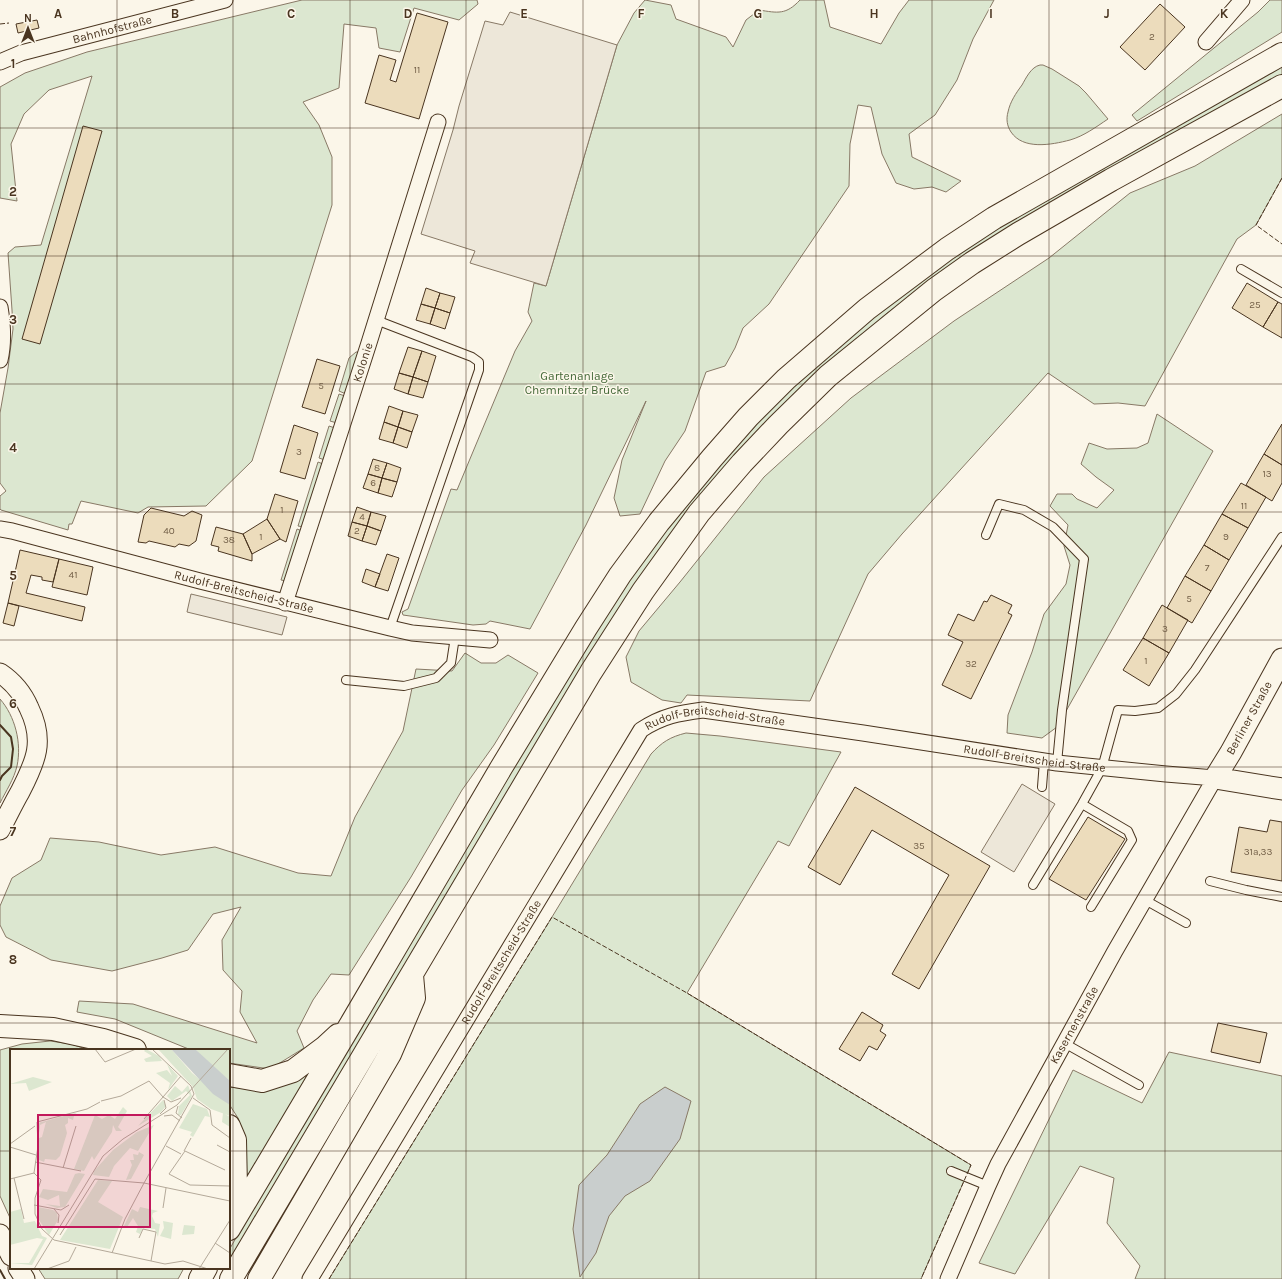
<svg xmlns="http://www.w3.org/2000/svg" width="1282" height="1279" viewBox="0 0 1282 1279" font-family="Karla,sans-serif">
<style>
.green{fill:#dce7d0;stroke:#887966}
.parking{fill:#ede7d9;stroke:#887966}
.water{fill:#c9cecd;stroke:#887966}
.building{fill:#ecdcbc;stroke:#4a3520}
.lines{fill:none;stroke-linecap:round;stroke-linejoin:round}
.service-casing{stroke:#4a3520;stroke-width:10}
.minor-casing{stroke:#4a3520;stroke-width:17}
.tertiary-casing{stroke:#4a3520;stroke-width:21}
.secondary-casing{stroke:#4a3520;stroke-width:23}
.trunk-casing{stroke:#4a3520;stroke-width:24}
.service{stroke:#fbf6e9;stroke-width:8}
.minor{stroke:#fbf6e9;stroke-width:15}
.tertiary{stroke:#fbf6e9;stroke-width:19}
.secondary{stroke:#fbf6e9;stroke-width:21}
.trunk{stroke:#fbf6e9;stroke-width:22}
.fence{stroke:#4a3520;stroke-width:1;stroke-dasharray:5 2;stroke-linecap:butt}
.wall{stroke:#4a3520;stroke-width:2}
.grid{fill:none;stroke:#4a3520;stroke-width:1;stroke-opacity:0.55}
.labels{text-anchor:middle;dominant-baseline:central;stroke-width:3;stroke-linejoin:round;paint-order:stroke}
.number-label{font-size:10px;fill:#725f47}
.street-label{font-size:12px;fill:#4a3520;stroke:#fbf6e9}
.park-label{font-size:12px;fill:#436837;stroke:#fbf6e9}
.inset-road{fill:none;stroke:#b4a999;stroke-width:1}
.view{fill:#c2185b;fill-opacity:0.15;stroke:#c2185b;stroke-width:2}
.inset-edge{fill:none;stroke:#4a3520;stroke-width:2}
.grid-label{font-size:13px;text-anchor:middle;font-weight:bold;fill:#4a3520;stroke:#fbf6e9;stroke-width:3;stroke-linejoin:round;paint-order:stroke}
</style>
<rect width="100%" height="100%" fill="#fbf6e9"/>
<path class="green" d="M 302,0 L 477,0 L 478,4 L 459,20 L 414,8 L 400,52 L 379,48 L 376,28 L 344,24 L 339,88 L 303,102 L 319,125 L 332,157 L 332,205 L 252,461 L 206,506 L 148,507 L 138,513 L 81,501 L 72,524 L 69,524 L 68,530 L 1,510 L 0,509 L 0,496 L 6,491 L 0,483 L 0,413 L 8,368 L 13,329 L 12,310 L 8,253 L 15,247 L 41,245 L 92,76 L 49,90 L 24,114 L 11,144 L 17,201 L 0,198 L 0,87 L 25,73 L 87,52 Z
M 645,0 L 671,5 L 676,19 L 726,37 L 733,47 L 746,20 L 759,10 C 778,13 786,15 800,0 L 824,0 L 830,27 L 881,44 L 899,13 L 909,0 L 994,0 L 973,39 L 957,80 L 935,115 L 909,134 L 912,157 L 961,181 L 946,192 L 932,187 L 914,189 L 896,183 L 882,154 L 871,107 L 858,105 L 850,144 L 849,186 L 769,304 L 743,328 L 735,348 L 725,366 L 706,372 L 685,431 L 665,461 L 640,514 L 620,516 L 614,498 L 622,460 L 646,401 L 586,525 L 530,629 L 490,621 L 486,624 L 473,625 L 403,615 L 402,612 L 408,609 L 451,489 L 457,490 L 515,351 L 532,321 L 528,312 L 534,283 L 546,286 L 617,45 L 634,13 Z
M 1270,0 L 1282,0 L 1282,32 L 1137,121 L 1132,115 L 1258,12 Z
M 1040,65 L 1043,65 L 1052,69 L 1079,86 L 1086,93 L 1108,119 C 1096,127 1084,136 1070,140 C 1051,145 1023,150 1011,132 C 1007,126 1006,119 1008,112 C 1010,102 1016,93 1022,85 C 1026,78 1031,67 1040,65 Z
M 1282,66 L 1282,75 L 926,285 L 886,314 L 816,377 L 685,516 L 655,555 L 602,636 L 229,1265 L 229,1250 L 566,673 L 651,549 L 742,438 L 812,368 L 844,339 L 964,249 L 1011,219 Z
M 1282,114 L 1282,178 L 1256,225 L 1237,239 L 1145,406 L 1118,403 L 1094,404 L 1048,373 L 902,534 L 868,574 L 810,701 L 687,695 L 681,703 L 662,700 L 631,682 L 626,657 L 639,631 L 680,582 L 764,477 L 851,398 L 954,321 L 1049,258 L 1130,193 L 1195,166 Z
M 356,352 L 360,352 L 346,394 L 339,391 L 349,358 Z
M 339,394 L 345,396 L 337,423 L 330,421 Z
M 1157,414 L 1213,451 L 1057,727 L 1042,738 L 1007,733 L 1008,715 L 1032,652 L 1044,614 L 1066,584 L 1070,565 L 1064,546 L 1068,525 L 1050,506 L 1057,494 L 1072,494 L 1077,499 L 1097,508 L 1114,490 L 1096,477 L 1081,464 L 1089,443 L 1107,449 L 1137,448 L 1148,443 Z
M 329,426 L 335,428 L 325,460 L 319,458 Z
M 318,462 L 323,464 L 304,527 L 298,526 Z
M 297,529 L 302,531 L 286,581 L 281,580 Z
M 465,653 L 481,663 L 496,663 L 508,655 L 538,673 L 494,745 L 462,790 L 411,877 L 349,975 L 331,974 L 313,1000 L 297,1031 L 304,1048 L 270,1069 L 229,1063 L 229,1050 L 191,1050 L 115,1019 L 77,1012 L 79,1001 L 133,1004 L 257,1043 L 240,1012 L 242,991 L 223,970 L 222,940 L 241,907 L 213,914 L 188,950 L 162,958 L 112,971 L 51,960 L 6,937 L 0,925 L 0,906 L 12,878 L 41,860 L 50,838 L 99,842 L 161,855 L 215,847 L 298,873 L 331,876 L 355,817 L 403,731 L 416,669 L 452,671 Z
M 0,699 C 15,716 22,743 17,766 C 14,779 6,791 0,803 Z
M 686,733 L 720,736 L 841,752 L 789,846 L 778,841 L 687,993 L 971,1165 L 921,1279 L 329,1279 L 552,917 L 651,754 C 662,742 670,737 686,733 Z
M 50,1041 L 71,1044 L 89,1050 L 11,1050 L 11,1220 L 0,1196 L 0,1050 L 22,1044 Z
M 1169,1052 L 1282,1076 L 1282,1279 L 1135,1279 L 1140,1266 L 1107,1223 L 1114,1178 L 1080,1166 L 1015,1274 L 979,1263 L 1073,1070 L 1142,1103 Z
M 316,1065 L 249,1180 L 245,1177 L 242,1132 L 238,1118 L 229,1104 L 229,1087 L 250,1089 Z
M 38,1268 L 184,1268 L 178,1279 L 45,1279 Z"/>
<path class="parking" d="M 510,12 L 617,45 L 546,286 L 470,263 L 475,251 L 421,234 L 453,130 L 459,106 L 485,21 L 503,25 Z
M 191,594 L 287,617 L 282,635 L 187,612 Z
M 1022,784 L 1055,804 L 1014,872 L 981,852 Z"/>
<path class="water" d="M 665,1087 L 691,1101 L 680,1139 L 650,1181 L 625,1196 L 609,1216 L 596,1253 L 580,1277 L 573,1229 L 579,1185 L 607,1155 L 640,1104 Z"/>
<path class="building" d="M 1160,4 L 1185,27 L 1145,70 L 1120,47 Z
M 417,13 L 448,22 L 419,119 L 365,103 L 379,55 L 396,60 L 390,80 L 396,82 Z
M 37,20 L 39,28 L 18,33 L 16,24 Z
M 83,126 L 102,131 L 40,344 L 22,339 Z
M 1247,283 L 1278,302 L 1263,327 L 1232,308 Z
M 426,288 L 440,293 L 435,308 L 421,304 Z
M 440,293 L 455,297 L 450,313 L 435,308 Z
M 1278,302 L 1282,304 L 1282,338 L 1263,327 Z
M 421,304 L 435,308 L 430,324 L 416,320 Z
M 435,308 L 450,313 L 445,329 L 430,324 Z
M 408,347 L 422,351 L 413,377 L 399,373 Z
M 422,351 L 436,356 L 428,382 L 413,377 Z
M 317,359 L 340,366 L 325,414 L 302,407 Z
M 399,373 L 413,377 L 408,394 L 394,389 Z
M 413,377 L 428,382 L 423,398 L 408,394 Z
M 389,406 L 403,411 L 398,427 L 384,422 Z
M 403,411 L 418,415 L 412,432 L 398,427 Z
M 384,422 L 398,427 L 393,443 L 379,439 Z
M 1282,424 L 1282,465 L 1264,454 Z
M 294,425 L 318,433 L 305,479 L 280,472 Z
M 398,427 L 412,432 L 407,448 L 393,443 Z
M 1264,454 L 1282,465 L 1282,483 L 1272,501 L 1246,485 Z
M 373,459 L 387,463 L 382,478 L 368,474 Z
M 387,463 L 401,468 L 397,482 L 382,478 Z
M 368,474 L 382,478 L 378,493 L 363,488 Z
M 382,478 L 397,482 L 392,497 L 378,493 Z
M 1241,483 L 1266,497 L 1248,528 L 1222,514 Z
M 275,494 L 298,501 L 286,542 L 280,539 L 267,519 Z
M 357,507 L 371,512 L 367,526 L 352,522 Z
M 151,508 L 184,516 L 192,511 L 202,515 L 196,541 L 189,546 L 179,544 L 175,547 L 149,541 L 146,543 L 138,542 L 144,515 Z
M 371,512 L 386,516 L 381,531 L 367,526 Z
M 1222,514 L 1248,528 L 1229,560 L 1204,545 Z
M 267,519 L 280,539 L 252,554 L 243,534 Z
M 352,522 L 367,526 L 362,541 L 348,536 Z
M 367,526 L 381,531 L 376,545 L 362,541 Z
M 216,527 L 243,534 L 252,554 L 252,561 L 218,551 L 219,547 L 211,545 Z
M 1204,545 L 1229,560 L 1211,591 L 1185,576 Z
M 20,550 L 59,559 L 53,582 L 42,580 L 42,577 L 31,575 L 26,593 L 85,607 L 82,621 L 8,603 Z
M 387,554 L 399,558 L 388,591 L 375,587 Z
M 59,559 L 93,567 L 87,595 L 52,587 Z
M 366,569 L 380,574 L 375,587 L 362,582 Z
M 1185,576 L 1211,591 L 1192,623 L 1167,608 Z
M 991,595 L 1012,605 L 1008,613 L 1012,615 L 971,699 L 942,685 L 963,642 L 948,635 L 958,614 L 974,621 L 984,601 L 987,602 Z
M 8,603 L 19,606 L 14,626 L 3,623 Z
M 1162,605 L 1188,620 L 1169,653 L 1143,638 Z
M 1143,638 L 1169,653 L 1149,686 L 1123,670 Z
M 855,787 L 990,866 L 919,989 L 892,974 L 949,875 L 872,830 L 840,885 L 808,867 Z
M 1088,817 L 1125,839 L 1086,900 L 1049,879 Z
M 1270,820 L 1282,822 L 1282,881 L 1231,872 L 1239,827 L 1267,832 Z
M 862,1012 L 883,1025 L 880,1031 L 886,1035 L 877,1050 L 869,1046 L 860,1061 L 839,1049 Z
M 1218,1023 L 1267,1033 L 1260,1063 L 1211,1052 Z"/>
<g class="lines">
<defs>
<path id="service" d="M 1241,269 L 1282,293
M 376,320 L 472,357 L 479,362 L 479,370 L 390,628
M 986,535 L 999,504 L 1024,510 L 1053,527 L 1084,559 L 1062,710 L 1057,763
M 346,680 L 404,686 L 436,678 L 451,663 L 455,637
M 1042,787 L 1044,761
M 1082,804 L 1128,831 L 1132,840 L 1091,907
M 1210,881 L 1246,890 L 1282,897
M 1033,885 L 1082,804 L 1102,768 L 1118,710 L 1135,711 L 1158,708 L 1176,694 L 1195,670 L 1282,537
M 1145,900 L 1186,923
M 1064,1043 L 1139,1085
M 951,1171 L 988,1186"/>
<g id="minor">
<path d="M 1206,42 L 1242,0"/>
<path id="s1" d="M 0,62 L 21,53 L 225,0"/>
<path d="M 0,307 C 3,325 4,343 0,360"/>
<path id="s2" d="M 0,529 L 12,531 L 200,581 L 390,628 L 412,633 L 490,640"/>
<path id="s3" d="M 285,603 L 368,346 L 438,122"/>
<path id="s4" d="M 310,1279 L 641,730 C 662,716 679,713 703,710 L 863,733 L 1057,763 L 1166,774 L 1215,778 L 1115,951 L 998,1164 L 988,1186 L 948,1279"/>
</g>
<path id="tertiary" d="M 0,673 C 12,681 23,694 29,708 C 45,741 36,761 20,792 C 13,804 7,817 0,830
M 0,1234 L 11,1256
M 18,1268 L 25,1279"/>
<path id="secondary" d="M 1282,659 L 1231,752 L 1215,778 L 1282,789"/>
<path id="trunk" d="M 0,1026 L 53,1029 L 103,1040 L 135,1050
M 229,1075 L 262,1081 L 293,1071 L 325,1047 L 338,1035
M 229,1126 L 235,1140 L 236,1188 L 231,1217
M 229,1229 L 352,1022 L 501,768 L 586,628 L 620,575 L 659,522 L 712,458 L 748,417 L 786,379 L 867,309 L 947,249 L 994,218 L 1282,54
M 200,1279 L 206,1268
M 231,1279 L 591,672 L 643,591 L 699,513 L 742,463 L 778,425 L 828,376 L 934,290 L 972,263 L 1018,234 L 1111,180 L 1282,86
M 259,1279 L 390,1054 L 414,998 L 412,975"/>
</defs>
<use href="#service" class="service-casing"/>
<use href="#minor" class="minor-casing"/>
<use href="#tertiary" class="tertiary-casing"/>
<use href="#secondary" class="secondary-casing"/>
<use href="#trunk" class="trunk-casing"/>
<use href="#service" class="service"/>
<use href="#minor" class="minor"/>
<use href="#tertiary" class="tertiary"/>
<use href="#secondary" class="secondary"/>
<use href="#trunk" class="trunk"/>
<path class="fence" d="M 0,24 L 9,23
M 1282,178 L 1256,225 L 1282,244
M 329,1279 L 552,917 L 687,993 L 971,1165 L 921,1279"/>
<path class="wall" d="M 0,725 L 11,737 L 13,749 L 11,767 L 2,776 L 0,780
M 0,1270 L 5,1279"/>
</g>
<path class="grid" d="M 117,0 L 117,1050M 233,0 L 233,1279M 350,0 L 350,1279M 466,0 L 466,1279M 583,0 L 583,1279M 699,0 L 699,1279M 816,0 L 816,1279M 932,0 L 932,1279M 1049,0 L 1049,1279M 1165,0 L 1165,1279M 0,128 L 1282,128M 0,256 L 1282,256M 0,384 L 1282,384M 0,512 L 1282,512M 0,640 L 1282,640M 0,767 L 1282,767M 0,895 L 1282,895M 0,1023 L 1282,1023M 0,1151 L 11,1151M 229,1151 L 1282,1151M 117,1268 L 117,1279"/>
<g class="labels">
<g class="number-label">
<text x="1152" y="37">2</text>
<text x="417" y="70">11</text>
<text x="1255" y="305">25</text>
<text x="321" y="386">5</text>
<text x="299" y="452">3</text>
<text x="377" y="468">8</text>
<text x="1267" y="474">13</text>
<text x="373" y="483">6</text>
<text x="1244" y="506">11</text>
<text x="282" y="510">1</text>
<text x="362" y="517">4</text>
<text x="169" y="531">40</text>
<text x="357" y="531">2</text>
<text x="261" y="537">1</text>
<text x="1226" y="537">9</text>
<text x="229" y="540">38</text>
<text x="1207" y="568">7</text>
<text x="73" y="575">41</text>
<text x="1189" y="599">5</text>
<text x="1165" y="629">3</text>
<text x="1146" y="661">1</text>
<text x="971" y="664">32</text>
<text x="919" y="846">35</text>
<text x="1258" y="852">31a,33</text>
</g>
<g class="street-label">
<text stroke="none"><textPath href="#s1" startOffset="117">Bahnhofstraße</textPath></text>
<text stroke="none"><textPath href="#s3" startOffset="253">Kolonie</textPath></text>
<text stroke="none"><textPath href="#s2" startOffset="252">Rudolf-Breitscheid-Straße</textPath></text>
<text transform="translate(1249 718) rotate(-61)">Berliner Straße</text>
<text stroke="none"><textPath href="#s4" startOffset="718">Rudolf-Breitscheid-Straße</textPath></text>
<text stroke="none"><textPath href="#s4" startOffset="1042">Rudolf-Breitscheid-Straße</textPath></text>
<text stroke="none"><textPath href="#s4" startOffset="370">Rudolf-Breitscheid-Straße</textPath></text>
<text transform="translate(1074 1025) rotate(-61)">Kasernenstraße</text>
</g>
<g class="park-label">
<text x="577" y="376">Gartenanlage<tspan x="577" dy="14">Chemnitzer Brücke</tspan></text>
</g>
</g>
<g transform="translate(10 1049)">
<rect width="220" height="220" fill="#fbf6e9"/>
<path d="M 136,0 L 149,7 L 152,12 L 136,13 L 134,10 L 142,7 L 134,2 ZM 148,0 L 161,0 L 182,24 L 220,56 L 220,67 L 201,60 L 187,50 L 183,38 ZM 185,0 L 220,0 L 220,32 L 195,11 ZM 157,15 L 168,27 L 158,41 L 160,34 L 146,24 L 157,21 L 162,27 ZM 23,28 L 42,33 L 19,42 L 16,34 L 0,35 ZM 178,36 L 182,47 L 171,66 L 168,66 L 169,57 L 180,46 L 176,42 L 162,52 L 157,47 L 165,37 L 172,43 ZM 153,51 L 156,57 L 151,63 L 128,77 ZM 183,55 L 197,60 L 200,68 L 195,67 L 183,88 L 180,86 L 182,83 L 169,79 ZM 113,58 L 117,62 L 108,78 L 112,82 L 106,82 L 103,76 L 102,83 L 84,111 L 82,107 L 74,122 L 64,120 L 85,66 L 92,70 L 99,66 L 105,70 ZM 65,64 L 70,67 L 64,67 L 63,71 L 58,69 L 58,74 L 55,76 L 57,84 L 50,107 L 46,111 L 35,110 L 34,113 L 27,110 L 29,89 L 32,88 L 36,73 L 30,76 L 30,84 L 28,74 ZM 213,64 L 220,68 L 220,78 L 212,73 ZM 144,76 L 128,102 L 120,99 L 104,117 L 99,128 L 83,126 L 84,122 L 103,101 L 127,83 ZM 129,103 L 134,106 L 121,130 L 116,131 L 122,116 L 120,111 L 124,111 L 123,105 L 128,106 ZM 69,124 L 75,125 L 55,158 L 47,159 L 35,155 L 50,157 L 49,146 L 38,151 L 29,148 L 33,140 L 57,143 L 65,125 ZM 88,131 L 102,132 L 88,153 L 113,168 L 100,200 L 50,191 ZM 28,158 L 43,161 L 47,164 L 48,171 L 39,186 L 27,168 ZM 130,158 L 148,162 L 143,164 L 142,167 L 145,174 L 150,175 L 148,188 L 145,180 L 133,179 L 130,185 L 126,183 L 128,177 L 123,169 L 117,178 L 114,177 L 122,160 L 128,163 ZM 11,160 L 14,174 L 25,172 L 32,187 L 37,189 L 22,216 L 0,214 L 19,214 L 33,190 L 27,189 L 0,196 L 0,163 ZM 153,172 L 163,174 L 161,190 L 150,187 L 154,179 ZM 174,176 L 185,177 L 184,185 L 172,186 Z" fill="#dce7d0"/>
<path d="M 161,0 L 185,0 L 220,32 L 220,56 L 203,45 Z" fill="#c9cecd"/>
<path class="inset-road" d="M 85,0 L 95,13 L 126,0M 142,0 L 181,37 L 184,45 L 134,134 L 220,152M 153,48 L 171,27M 153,48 L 161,53 L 171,49M 183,49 L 200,61 L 202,76 L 220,89M 91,52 L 111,47 L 139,32 L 153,48 L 134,70M 168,57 L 166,64 L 172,69M 150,65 L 156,59 L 154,51M 154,67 L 162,66 L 170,72M 0,95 L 25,77M 207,96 L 220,103M 156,97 L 171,105M 0,98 L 26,106M 174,102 L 181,89M 25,113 L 71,122M 53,119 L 66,77M 215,121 L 175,102 L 159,125 L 180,136 L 220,137M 24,124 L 31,131 L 25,149 L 25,165 L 32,180 L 44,191 L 155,215 L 173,212 L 198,220M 24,124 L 28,97 L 27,73 L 77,60 L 90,53M 4,129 L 14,170M 0,130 L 24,124M 24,156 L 51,161 L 59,156M 153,159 L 156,139M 44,160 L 49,166 L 48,174M 50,186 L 85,130 L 134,134 L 115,170 L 102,204M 129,189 L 133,180 L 146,183 L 141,212M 205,194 L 220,204M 24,220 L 93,107 L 113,90 L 167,56 L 218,0M 37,220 L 59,212 L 66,198M 189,220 L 220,171"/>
<path class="view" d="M 28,66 L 140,66 L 140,178 L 28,178 Z"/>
<rect width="220" height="220" class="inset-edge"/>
</g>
<g class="grid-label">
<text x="58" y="18">A</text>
<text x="175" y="18">B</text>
<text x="291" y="18">C</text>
<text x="408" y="18">D</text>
<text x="524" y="18">E</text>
<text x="641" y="18">F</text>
<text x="758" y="18">G</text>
<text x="874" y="18">H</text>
<text x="991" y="18">I</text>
<text x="1107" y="18">J</text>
<text x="1224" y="18">K</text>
<text x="13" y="68">1</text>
<text x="13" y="196">2</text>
<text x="13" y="324">3</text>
<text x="13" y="452">4</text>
<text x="13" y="580">5</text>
<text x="13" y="708">6</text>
<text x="13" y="836">7</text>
<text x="13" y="964">8</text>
</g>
<g transform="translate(28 28)" stroke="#fbf6e9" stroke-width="3" paint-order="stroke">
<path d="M0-3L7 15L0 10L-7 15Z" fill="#4a3520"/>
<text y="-6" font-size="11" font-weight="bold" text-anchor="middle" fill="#4a3520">N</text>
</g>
</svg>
